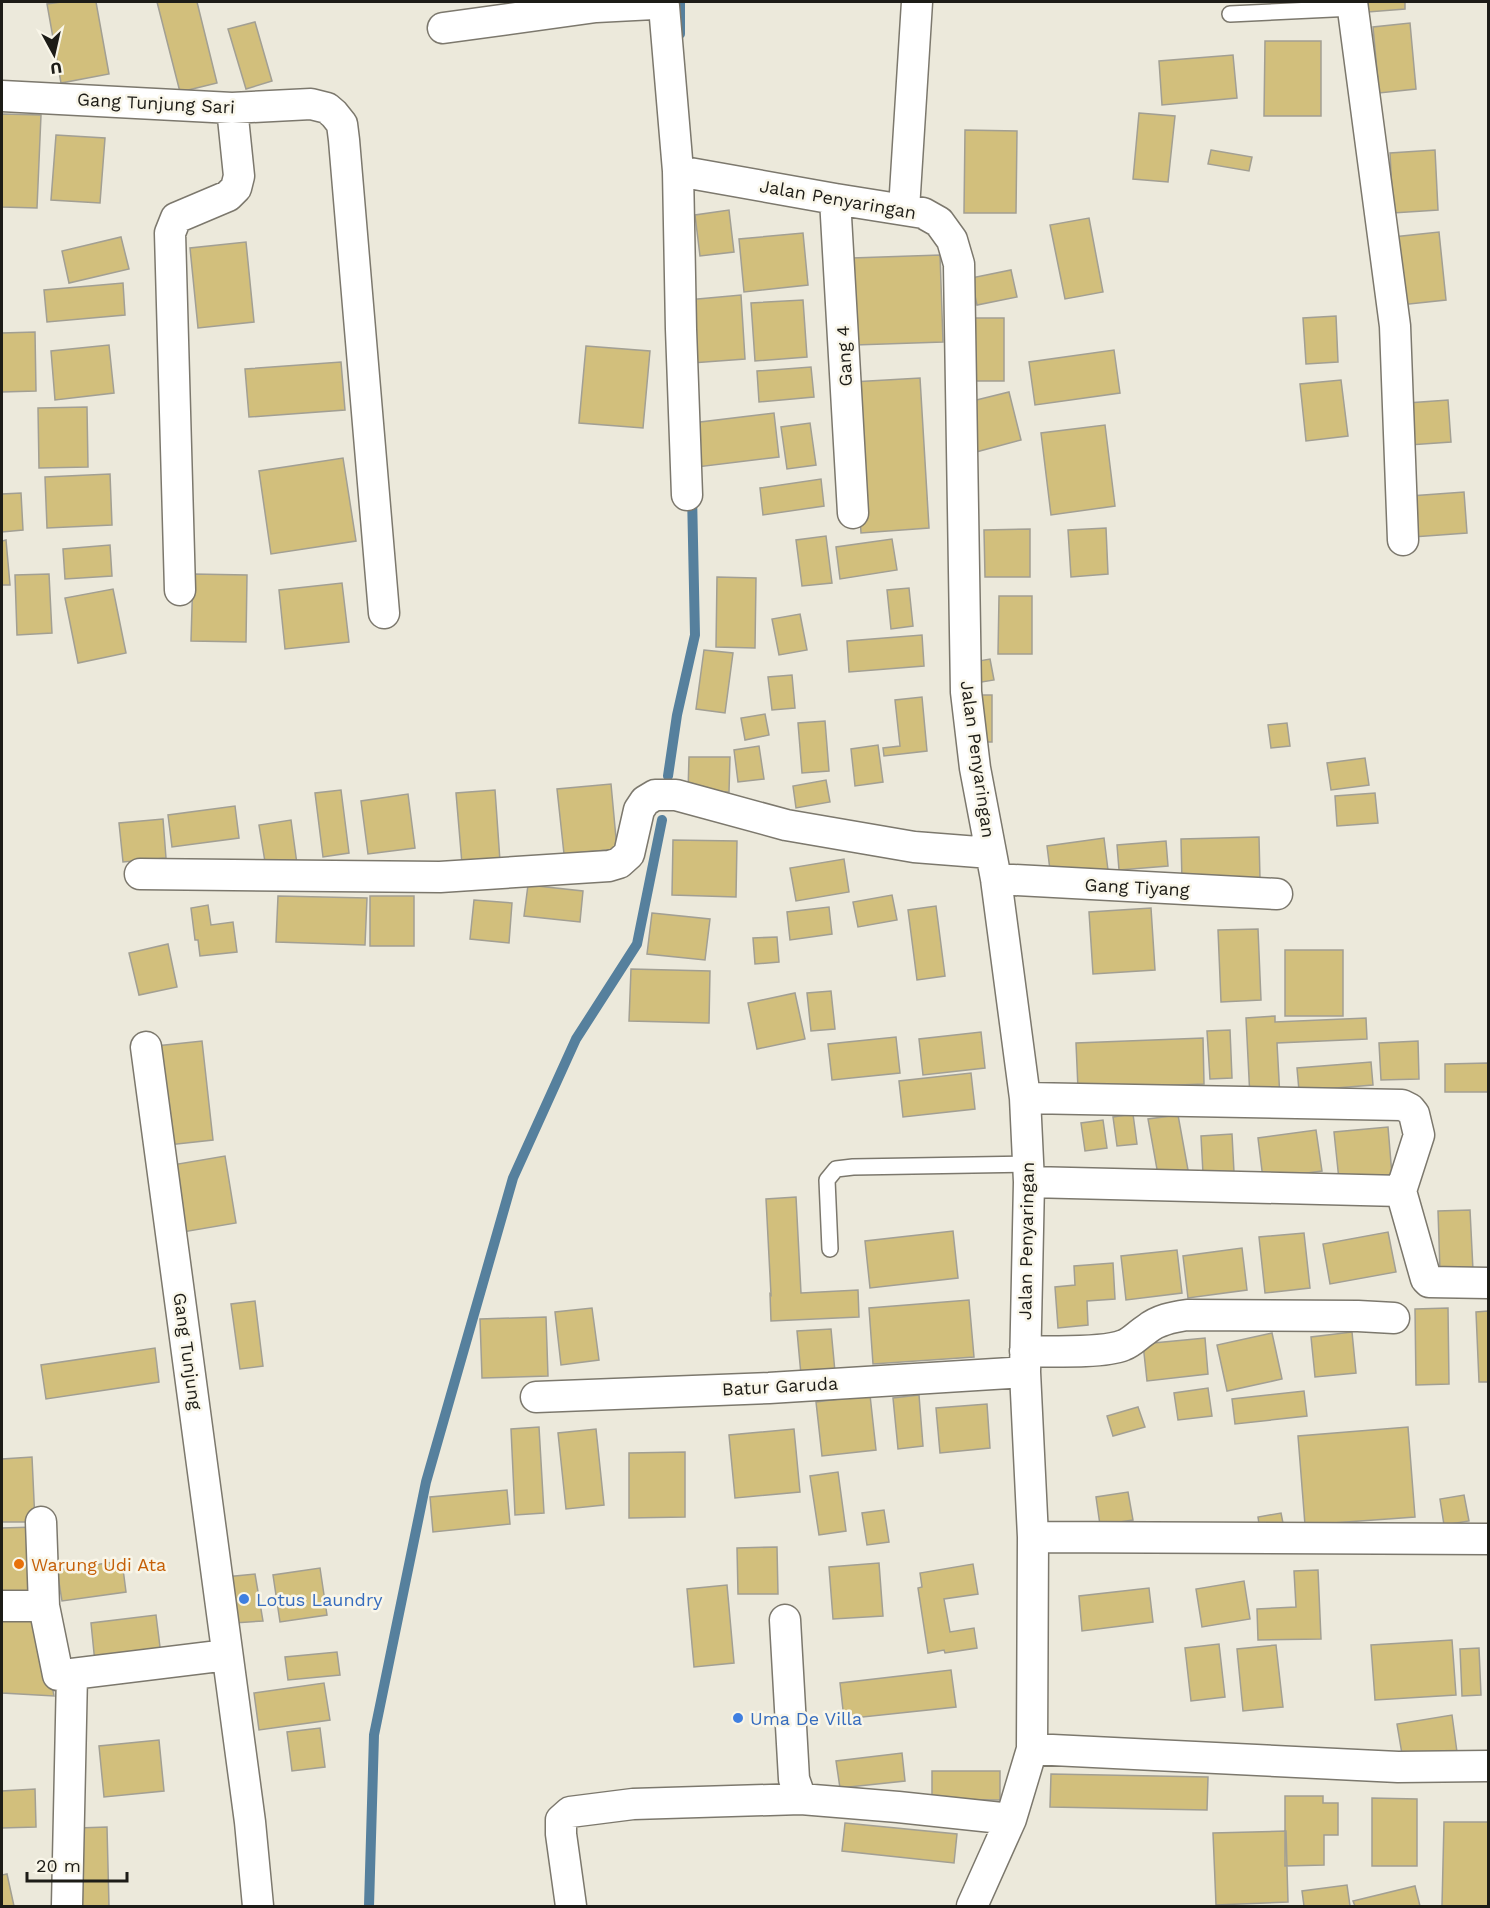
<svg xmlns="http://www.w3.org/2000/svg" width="1490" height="1908" viewBox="0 0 1490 1908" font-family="'Work Sans',sans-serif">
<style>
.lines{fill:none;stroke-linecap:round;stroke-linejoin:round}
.stream{stroke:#56809d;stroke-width:10}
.building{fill:#d2bf7c;stroke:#a29f93;stroke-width:1.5}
.lane-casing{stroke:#7c786d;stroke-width:18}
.street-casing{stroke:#7c786d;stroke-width:33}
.lane{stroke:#fff;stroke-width:15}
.street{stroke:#fff;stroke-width:30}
.food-dot{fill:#e8710a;stroke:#f9f6e9;stroke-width:2}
.shop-dot{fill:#3f7fe0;stroke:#f9f6e9;stroke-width:2}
.labels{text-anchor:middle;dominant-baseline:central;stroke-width:5;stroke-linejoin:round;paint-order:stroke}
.street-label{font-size:18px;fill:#1d1c17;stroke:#f9f6e9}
.food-label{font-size:18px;fill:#c56008;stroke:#f9f6e9;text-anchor:start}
.shop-label{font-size:18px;fill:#366cbe;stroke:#f9f6e9;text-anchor:start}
</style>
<rect width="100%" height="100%" fill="#ece9db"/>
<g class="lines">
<path class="stream" d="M 680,2 L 680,34
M 668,776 L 677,715 L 695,635 L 692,494
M 369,1906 L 374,1735 L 426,1482 L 513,1178 L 576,1039 L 637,944 L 662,820"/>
</g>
<path class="building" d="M 61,2 L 96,2 L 109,74 L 61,83 L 47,4 Z
M 157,2 L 197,2 L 217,83 L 180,92 Z
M 1367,2 L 1405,2 L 1405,9 L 1368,12 Z
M 255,22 L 272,81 L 246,89 L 228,29 Z
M 1410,23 L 1416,89 L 1379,93 L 1373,27 Z
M 1265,41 L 1321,41 L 1321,116 L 1264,116 Z
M 1233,55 L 1237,98 L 1162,105 L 1159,61 Z
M 1139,113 L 1175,116 L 1168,182 L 1133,179 Z
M 2,114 L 41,115 L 37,208 L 2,207 Z
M 965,130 L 1017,131 L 1016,213 L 964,213 Z
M 56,135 L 105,138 L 100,203 L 51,200 Z
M 1211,150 L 1252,157 L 1249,171 L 1208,164 Z
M 1435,150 L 1438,210 L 1393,213 L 1390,153 Z
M 729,210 L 734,252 L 700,256 L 695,215 Z
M 1089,218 L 1103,292 L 1065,299 L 1050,225 Z
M 1439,232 L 1446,300 L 1400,305 L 1393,237 Z
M 803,233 L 808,285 L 744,292 L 739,239 Z
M 121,237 L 129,269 L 69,283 L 62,251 Z
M 246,242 L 254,322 L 198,328 L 190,248 Z
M 940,255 L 943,342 L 855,345 L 852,258 Z
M 1011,270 L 1017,297 L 977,305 L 971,278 Z
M 123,283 L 125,315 L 47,322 L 44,290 Z
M 741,295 L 745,359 L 692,363 L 687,300 Z
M 803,300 L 807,357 L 755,361 L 751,303 Z
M 1336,316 L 1338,362 L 1306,364 L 1303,318 Z
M 962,318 L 1004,318 L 1004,381 L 962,381 Z
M 35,332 L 36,391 L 2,392 L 2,333 Z
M 109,345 L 114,393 L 55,400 L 51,351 Z
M 586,346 L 650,351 L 643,428 L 579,423 Z
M 1114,350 L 1120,393 L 1035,405 L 1029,362 Z
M 341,362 L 345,410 L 249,417 L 245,369 Z
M 811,367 L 814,397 L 759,402 L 757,371 Z
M 920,378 L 929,528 L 861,533 L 852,382 Z
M 1341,380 L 1348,436 L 1306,441 L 1300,384 Z
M 1009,392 L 1021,440 L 976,452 L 964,403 Z
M 1448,400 L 1451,442 L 1409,445 L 1407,403 Z
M 87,407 L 88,467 L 39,468 L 38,408 Z
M 774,413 L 779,457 L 697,467 L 692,423 Z
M 810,423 L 816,465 L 787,469 L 781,427 Z
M 1105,425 L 1115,506 L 1051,515 L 1041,433 Z
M 343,458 L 356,541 L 271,554 L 259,471 Z
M 110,474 L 112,525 L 47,528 L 45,477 Z
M 821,479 L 824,506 L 763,515 L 760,488 Z
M 1464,492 L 1467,533 L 1413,537 L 1410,496 Z
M 21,493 L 23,530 L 2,532 L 2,494 Z
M 1106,528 L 1108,574 L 1071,577 L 1068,530 Z
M 1030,529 L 1030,577 L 985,577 L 984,530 Z
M 826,536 L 832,583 L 802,586 L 796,540 Z
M 892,539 L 897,570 L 840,579 L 836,547 Z
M 6,540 L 10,585 L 2,585 L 2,541 Z
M 110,545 L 112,576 L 65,579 L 63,549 Z
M 49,574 L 52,633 L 17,635 L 15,575 Z
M 193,574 L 247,575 L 246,642 L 191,641 Z
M 717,577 L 756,578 L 755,648 L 716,647 Z
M 342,583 L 349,642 L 285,649 L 279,590 Z
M 909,588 L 913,626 L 891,629 L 887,590 Z
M 113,589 L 126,653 L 78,663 L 65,598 Z
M 999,596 L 1032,596 L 1032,654 L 998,654 Z
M 800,614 L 807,650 L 779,655 L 772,619 Z
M 922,635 L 924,666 L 849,672 L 847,641 Z
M 704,650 L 733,653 L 725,713 L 696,709 Z
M 990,659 L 994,680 L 976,683 L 973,662 Z
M 792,675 L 795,708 L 772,710 L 768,677 Z
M 974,695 L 992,695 L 992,742 L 974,742 Z
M 922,697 L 927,751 L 884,756 L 883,748 L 900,746 L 895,700 Z
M 765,714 L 769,735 L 745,740 L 741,718 Z
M 825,721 L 829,771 L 802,773 L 798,723 Z
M 1287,723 L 1290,746 L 1271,748 L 1268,725 Z
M 878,745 L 883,782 L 855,786 L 851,749 Z
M 759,746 L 764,779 L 738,782 L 734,750 Z
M 689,757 L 730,757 L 729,792 L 688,792 Z
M 1365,758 L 1369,785 L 1331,790 L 1327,763 Z
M 826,780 L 830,802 L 796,808 L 793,786 Z
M 611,784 L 617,849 L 564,854 L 557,789 Z
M 341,790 L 349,853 L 323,857 L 315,793 Z
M 495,790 L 500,861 L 462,864 L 456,793 Z
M 1375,793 L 1378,823 L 1337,826 L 1335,796 Z
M 408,794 L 415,848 L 368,854 L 361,801 Z
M 235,806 L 239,838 L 172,847 L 168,815 Z
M 163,819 L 166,858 L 123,862 L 119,823 Z
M 291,820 L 297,864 L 266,868 L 259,825 Z
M 1259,837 L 1260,879 L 1182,882 L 1181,839 Z
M 1104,838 L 1108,870 L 1051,878 L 1047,846 Z
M 673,840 L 737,841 L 736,897 L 672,895 Z
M 1166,841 L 1168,866 L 1119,870 L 1117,845 Z
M 844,859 L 849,892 L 796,901 L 790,868 Z
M 528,885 L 583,891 L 580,922 L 524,916 Z
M 892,895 L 897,920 L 858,927 L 853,902 Z
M 278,896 L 367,898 L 365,945 L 276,942 Z
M 370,896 L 414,896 L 414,946 L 370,946 Z
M 474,900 L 512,903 L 509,943 L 470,939 Z
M 208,905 L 211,925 L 233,922 L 237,952 L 200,956 L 198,940 L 195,940 L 191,908 Z
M 936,906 L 945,976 L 917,980 L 908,910 Z
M 829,907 L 832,934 L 790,940 L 787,912 Z
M 1151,908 L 1155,970 L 1093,974 L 1089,912 Z
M 652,913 L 710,919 L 705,960 L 647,954 Z
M 1258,929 L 1261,1000 L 1221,1002 L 1218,930 Z
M 777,937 L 779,962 L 755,964 L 753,938 Z
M 168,944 L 177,987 L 139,995 L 129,953 Z
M 1285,950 L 1343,950 L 1343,1016 L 1285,1016 Z
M 631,969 L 710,971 L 709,1023 L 629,1021 Z
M 831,991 L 835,1029 L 811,1031 L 807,993 Z
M 795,993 L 805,1039 L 757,1049 L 748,1003 Z
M 1275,1016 L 1275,1022 L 1366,1018 L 1367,1039 L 1277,1043 L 1280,1098 L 1250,1098 L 1246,1018 Z
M 1230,1030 L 1232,1078 L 1210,1079 L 1207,1031 Z
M 981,1032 L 985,1068 L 923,1075 L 919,1039 Z
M 896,1037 L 900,1073 L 832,1080 L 828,1044 Z
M 1203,1038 L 1204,1084 L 1078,1089 L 1076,1043 Z
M 202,1041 L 213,1140 L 168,1145 L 156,1046 Z
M 1418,1041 L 1419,1079 L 1381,1080 L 1379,1043 Z
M 1371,1062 L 1373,1085 L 1299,1091 L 1297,1068 Z
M 1488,1063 L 1488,1092 L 1445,1092 L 1445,1064 Z
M 971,1073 L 975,1109 L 903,1117 L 899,1081 Z
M 1133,1114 L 1137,1144 L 1117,1146 L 1113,1117 Z
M 1178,1115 L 1188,1170 L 1158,1175 L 1148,1119 Z
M 1103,1120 L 1107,1148 L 1085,1151 L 1081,1123 Z
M 1388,1127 L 1392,1175 L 1339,1180 L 1334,1132 Z
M 1316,1130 L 1322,1171 L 1263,1179 L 1258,1138 Z
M 1232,1134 L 1234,1172 L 1203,1174 L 1201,1136 Z
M 225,1156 L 236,1223 L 183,1232 L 172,1165 Z
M 796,1197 L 801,1293 L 858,1290 L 859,1317 L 771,1321 L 770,1294 L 771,1295 L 766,1199 Z
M 1470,1210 L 1473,1270 L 1440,1271 L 1438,1211 Z
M 953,1231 L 958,1278 L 870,1288 L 865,1241 Z
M 1388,1232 L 1396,1272 L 1330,1284 L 1323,1244 Z
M 1304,1233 L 1310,1288 L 1265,1293 L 1259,1237 Z
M 1242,1248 L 1247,1290 L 1188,1298 L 1183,1256 Z
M 1177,1250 L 1182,1293 L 1126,1300 L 1121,1256 Z
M 1113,1263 L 1115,1299 L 1087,1301 L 1088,1325 L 1058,1328 L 1055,1287 L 1075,1285 L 1074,1266 Z
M 969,1300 L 974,1357 L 873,1364 L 869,1308 Z
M 255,1301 L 263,1366 L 240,1369 L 231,1304 Z
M 592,1308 L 599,1360 L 561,1365 L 555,1312 Z
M 1448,1308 L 1449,1384 L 1416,1385 L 1415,1309 Z
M 1488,1311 L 1488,1382 L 1479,1382 L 1476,1312 Z
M 546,1317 L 548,1376 L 482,1378 L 480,1319 Z
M 831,1329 L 835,1372 L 801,1375 L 797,1331 Z
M 1352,1332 L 1356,1373 L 1315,1377 L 1311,1337 Z
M 1272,1333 L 1282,1379 L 1227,1391 L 1217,1345 Z
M 1205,1338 L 1208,1374 L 1147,1381 L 1143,1344 Z
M 155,1348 L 159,1382 L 46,1399 L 41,1365 Z
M 1208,1388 L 1212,1416 L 1178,1420 L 1174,1393 Z
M 1304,1391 L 1307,1416 L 1235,1424 L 1232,1399 Z
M 870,1395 L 876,1450 L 822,1456 L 816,1402 Z
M 919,1395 L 923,1446 L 898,1449 L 893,1398 Z
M 987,1404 L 990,1448 L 940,1453 L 936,1408 Z
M 1138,1407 L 1145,1427 L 1113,1436 L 1107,1416 Z
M 539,1427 L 544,1513 L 515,1515 L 511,1429 Z
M 1408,1427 L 1415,1517 L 1305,1525 L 1298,1436 Z
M 596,1429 L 604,1505 L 566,1509 L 558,1433 Z
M 794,1429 L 800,1492 L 735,1498 L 729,1435 Z
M 685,1452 L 685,1517 L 629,1518 L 629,1453 Z
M 32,1457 L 35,1522 L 2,1522 L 2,1459 Z
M 838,1472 L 846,1531 L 819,1535 L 810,1476 Z
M 507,1490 L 510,1524 L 433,1532 L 430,1497 Z
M 1128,1492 L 1133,1520 L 1100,1525 L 1096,1497 Z
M 1464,1495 L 1469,1521 L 1444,1525 L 1440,1499 Z
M 884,1510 L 889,1542 L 867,1545 L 862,1513 Z
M 1281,1513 L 1285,1533 L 1261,1537 L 1258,1517 Z
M 35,1527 L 39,1601 L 2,1600 L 2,1528 Z
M 777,1547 L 778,1594 L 738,1594 L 737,1548 Z
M 122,1561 L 126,1592 L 62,1601 L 57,1570 Z
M 879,1563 L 883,1616 L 833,1619 L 829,1567 Z
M 973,1564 L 978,1594 L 944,1599 L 950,1632 L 974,1628 L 977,1648 L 945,1653 L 944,1650 L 928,1653 L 918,1588 L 922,1587 L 920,1573 Z
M 320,1568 L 327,1615 L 280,1622 L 273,1575 Z
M 1318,1570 L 1321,1639 L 1258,1640 L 1257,1609 L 1296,1607 L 1294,1571 Z
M 255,1574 L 263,1621 L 234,1623 L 225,1577 Z
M 1244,1581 L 1250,1619 L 1202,1627 L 1196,1589 Z
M 727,1585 L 734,1663 L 694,1667 L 687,1589 Z
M 1149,1588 L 1153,1622 L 1082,1631 L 1079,1596 Z
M 2,1609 L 39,1611 L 54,1696 L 2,1693 Z
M 156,1615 L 161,1655 L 95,1663 L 91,1623 Z
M 1452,1640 L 1456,1695 L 1375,1700 L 1371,1645 Z
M 1219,1644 L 1225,1697 L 1191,1701 L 1185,1648 Z
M 1276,1645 L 1283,1707 L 1243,1711 L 1237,1649 Z
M 1479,1648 L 1481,1695 L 1462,1696 L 1460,1649 Z
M 337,1652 L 340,1675 L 288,1680 L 285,1657 Z
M 951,1670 L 956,1707 L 844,1719 L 840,1683 Z
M 324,1683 L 330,1720 L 259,1730 L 254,1693 Z
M 1452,1715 L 1457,1752 L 1403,1760 L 1397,1724 Z
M 320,1728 L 325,1767 L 292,1771 L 287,1732 Z
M 159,1740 L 164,1791 L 104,1797 L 99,1746 Z
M 902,1753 L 905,1781 L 840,1788 L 836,1761 Z
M 932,1771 L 1000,1771 L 1000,1800 L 932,1799 Z
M 1051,1774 L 1208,1777 L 1207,1810 L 1050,1807 Z
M 35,1789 L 36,1827 L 2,1828 L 2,1791 Z
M 1285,1796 L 1323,1796 L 1323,1803 L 1338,1803 L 1338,1835 L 1324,1835 L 1324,1865 L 1285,1866 Z
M 1372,1798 L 1417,1799 L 1417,1866 L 1372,1866 Z
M 1444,1822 L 1488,1822 L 1488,1906 L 1442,1906 Z
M 845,1823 L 957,1834 L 954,1863 L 842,1851 Z
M 107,1827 L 109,1906 L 78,1906 L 77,1828 Z
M 1286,1831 L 1288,1902 L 1216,1905 L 1213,1833 Z
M 7,1874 L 14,1906 L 2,1906 L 2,1875 Z
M 1347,1885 L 1350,1906 L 1304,1906 L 1302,1891 Z
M 1415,1886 L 1420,1906 L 1355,1906 L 1353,1901 Z"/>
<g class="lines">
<defs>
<path id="lane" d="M 1230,14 L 1354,8
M 830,1249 L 827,1180 L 836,1169 L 853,1167 L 1028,1164"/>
<path id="street" d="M 1352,2 L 1395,326 L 1403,540
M 443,28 L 596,7 L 654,4 L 661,4 L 664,6 L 678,171 L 681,329 L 687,495
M 2,96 L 232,108 L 311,104 L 327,108 L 334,114 L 342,124 L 344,140 L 384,613
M 678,171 L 835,199 L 923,213 L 939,222 L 952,240 L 959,264 L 966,692 L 975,768 L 996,879 L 1025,1098 L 1029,1182 L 1025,1372 L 1033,1537 L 1032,1749 L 1011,1819 L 972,1906
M 835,199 L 853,513
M 904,209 L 917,2
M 180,590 L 170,233 L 176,218 L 228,196 L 236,188 L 239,176 L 232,108
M 140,874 L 440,877 L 609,866 L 619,863 L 629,854 L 639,810 L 645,801 L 655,795 L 676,795 L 786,825 L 914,847 L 991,853
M 996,879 L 1277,894
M 146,1047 L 250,1822 L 258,1906
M 1025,1098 L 1402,1105 L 1410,1109 L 1414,1114 L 1419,1135 L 1401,1191 L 1426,1279 L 1429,1282 L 1488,1283
M 1029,1182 L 1401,1191
M 1025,1351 C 1049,1351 1102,1354 1124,1345 C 1132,1342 1139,1334 1147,1329 C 1158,1320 1173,1317 1187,1315 L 1358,1316 L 1394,1318
M 536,1397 L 769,1388 L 1025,1372
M 41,1522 L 44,1606 L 58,1675 L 72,1674
M 1033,1537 L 1488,1539
M 2,1606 L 44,1606
M 785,1620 L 794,1779 L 801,1799
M 1032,1749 L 1398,1767 L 1488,1766
M 67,1906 L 72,1674 L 227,1655
M 571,1906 L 561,1834 L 561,1820 L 570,1812 L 633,1804 L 801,1799 L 898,1807 L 1011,1819"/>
</defs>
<use href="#lane" class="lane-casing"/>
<use href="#street" class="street-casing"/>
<use href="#lane" class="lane"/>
<use href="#street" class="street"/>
</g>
<circle class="food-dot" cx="19" cy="1564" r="6"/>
<g class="shop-dot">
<circle cx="244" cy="1599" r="6"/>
<circle cx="738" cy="1718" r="6"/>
</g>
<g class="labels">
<g class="street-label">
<text transform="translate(156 103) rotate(3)">Gang Tunjung Sari</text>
<text transform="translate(838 199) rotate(10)">Jalan Penyaringan</text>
<text transform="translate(844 356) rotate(-93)">Gang 4</text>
<text transform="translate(978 759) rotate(82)">Jalan Penyaringan</text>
<text transform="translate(1137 887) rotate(3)">Gang Tiyang</text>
<text transform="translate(1026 1241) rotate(-89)">Jalan Penyaringan</text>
<text transform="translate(188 1351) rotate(82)">Gang Tunjung</text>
<text transform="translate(780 1386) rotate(-3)">Batur Garuda</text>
</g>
<g class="food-label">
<text x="31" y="1564">Warung Udi Ata</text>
</g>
<g class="shop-label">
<text x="256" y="1599">Lotus Laundry</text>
<text x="750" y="1718">Uma De Villa</text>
</g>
</g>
<rect width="1490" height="1908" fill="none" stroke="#1d1c17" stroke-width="6"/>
<g transform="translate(54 54) rotate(172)" stroke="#f9f6e9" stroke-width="4.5" paint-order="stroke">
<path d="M0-4.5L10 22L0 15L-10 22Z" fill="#1d1c17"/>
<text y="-9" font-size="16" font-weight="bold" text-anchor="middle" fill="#1d1c17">U</text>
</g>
<path d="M27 1872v9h100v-9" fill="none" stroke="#1d1c17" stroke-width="3"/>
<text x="36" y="1872" font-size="18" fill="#1d1c17" stroke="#f9f6e9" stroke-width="4.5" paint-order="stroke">20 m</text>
</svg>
